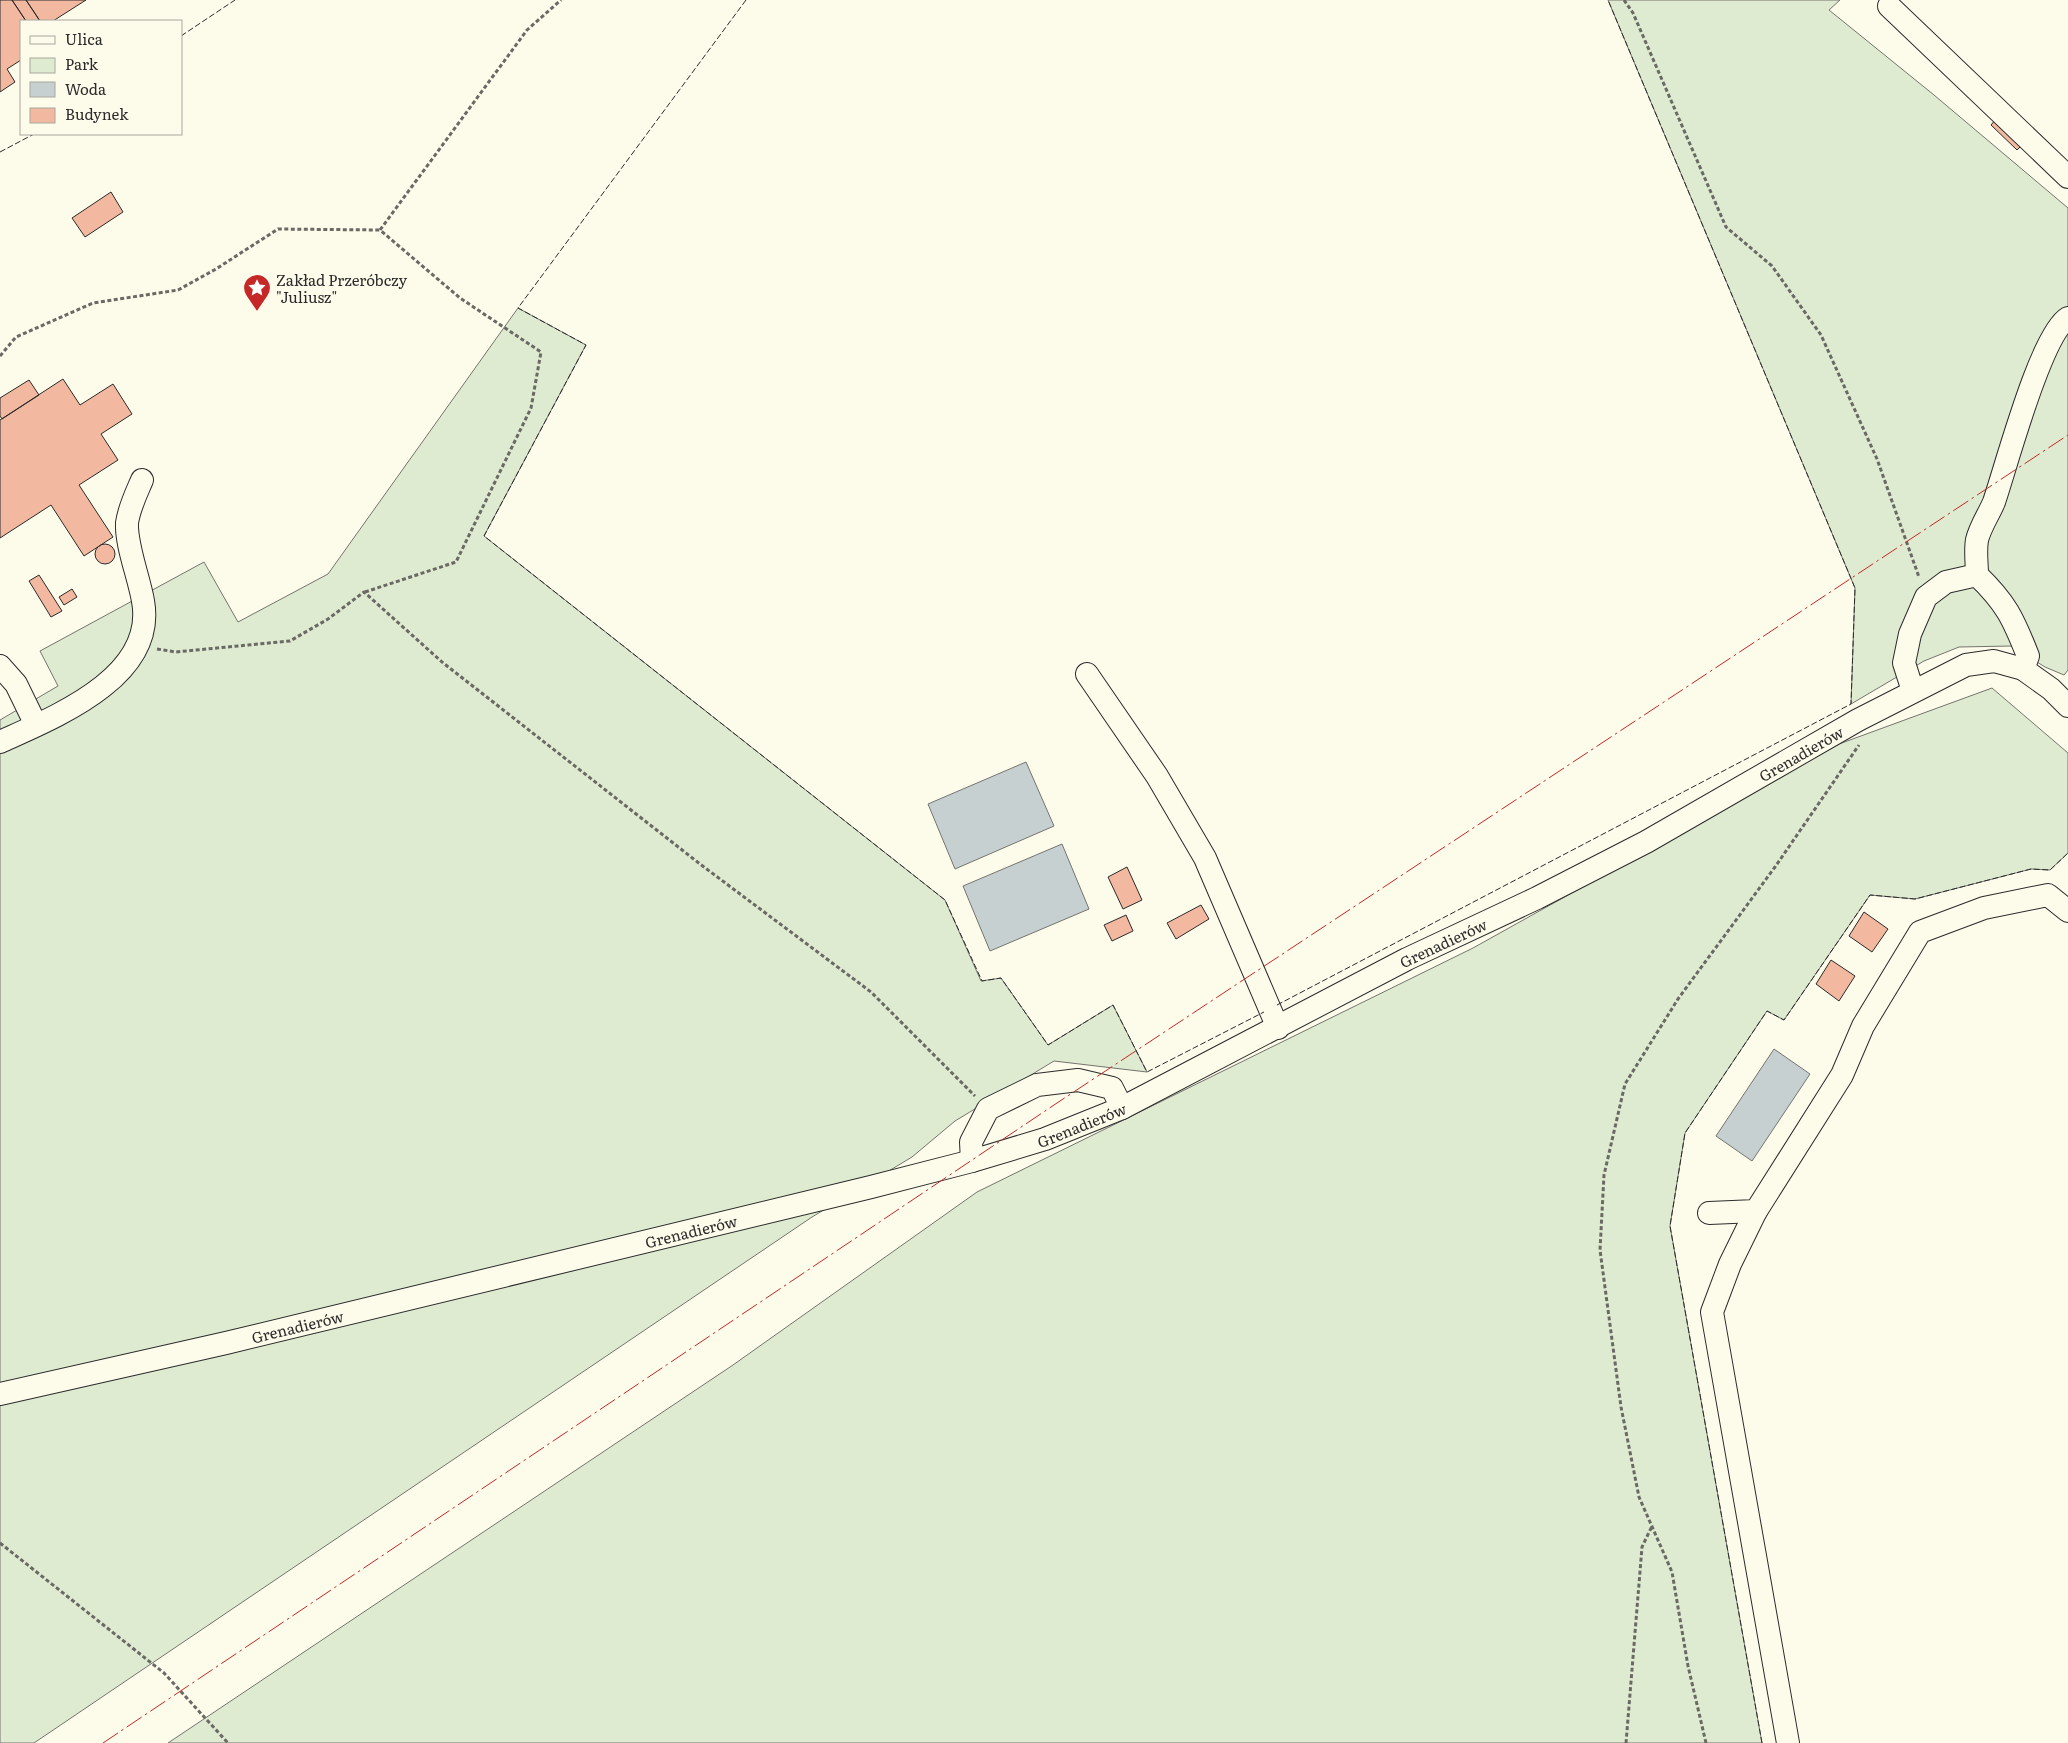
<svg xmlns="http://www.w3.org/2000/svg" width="2068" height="1743" viewBox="0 0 2068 1743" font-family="Literata,serif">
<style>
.green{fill:#deebd1;stroke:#74746e}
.water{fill:#c7d0d0;stroke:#74746e}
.building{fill:#f2b8a0;stroke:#2b2b2b}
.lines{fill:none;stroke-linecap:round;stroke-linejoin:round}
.minor-casing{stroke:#2b2b2b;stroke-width:24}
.path{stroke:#6a6964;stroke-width:3;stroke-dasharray:4 2.5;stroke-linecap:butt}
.minor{stroke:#fdfbea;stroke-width:22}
.fence{stroke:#2b2b2b;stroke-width:1;stroke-dasharray:6 2.5;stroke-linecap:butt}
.power{stroke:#c62828;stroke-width:1;stroke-dasharray:18 4 2.5 4;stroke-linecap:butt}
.labels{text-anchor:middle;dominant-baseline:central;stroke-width:4;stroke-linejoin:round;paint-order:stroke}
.poi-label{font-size:15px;fill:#2b2b2b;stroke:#fdfbea;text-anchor:start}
.street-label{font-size:15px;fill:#2b2b2b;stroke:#fdfbea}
</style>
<rect width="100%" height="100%" fill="#fdfbea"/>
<path class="green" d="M 1608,0 L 1840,0 L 1829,10 L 1934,95 L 2068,208 L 2068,670 L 2064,675 L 2045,667 L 2011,646 L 1959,647 L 1924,661 L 1851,704 L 1855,588 Z
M 518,308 L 586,345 L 484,536 L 945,900 L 981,981 L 1001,978 L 1048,1045 L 1113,1005 L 1147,1072 L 1054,1061 L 955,1121 L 912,1157 L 812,1217 L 34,1743 L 0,1743 L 0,720 L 58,686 L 40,651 L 204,562 L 238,622 L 328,574 Z
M 1992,688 L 2068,753 L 2068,853 L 2050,870 L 2031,869 L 1915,899 L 1870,895 L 1784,1020 L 1767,1011 L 1685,1133 L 1670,1226 L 1762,1743 L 168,1743 L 733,1365 L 977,1192 L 1473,948 L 1839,744 Z"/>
<path class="water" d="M 1026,762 L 1054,826 L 955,869 L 928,804 Z
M 1062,844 L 1089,909 L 990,951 L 963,886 Z
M 1774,1049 L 1810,1074 L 1752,1161 L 1716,1136 Z"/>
<path class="building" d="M 0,0 L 12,0 L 26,21 L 21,21 L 21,60 L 7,69 L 15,82 L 0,92 Z
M 12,0 L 26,0 L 40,21 L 26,21 Z
M 26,0 L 86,0 L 53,21 L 40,21 Z
M 1996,119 L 2022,145 L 2017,150 L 1991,125 Z
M 111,192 L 123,212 L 85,237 L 72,218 Z
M 63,379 L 80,405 L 113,384 L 132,414 L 101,434 L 118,460 L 79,485 L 113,537 L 84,556 L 51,505 L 0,538 L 0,420 Z
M 29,380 L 39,395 L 2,419 L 0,416 L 0,398 Z
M95 554a10 10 0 1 1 20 0a10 10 0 1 1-20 0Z
M 39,575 L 62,611 L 51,617 L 29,581 Z
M 72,589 L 77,597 L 64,605 L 59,597 Z
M 1127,867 L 1142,900 L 1123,909 L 1108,877 Z
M 1201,905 L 1209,919 L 1176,939 L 1167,923 Z
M 1864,912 L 1888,929 L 1872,952 L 1849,936 Z
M 1126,915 L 1133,931 L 1112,941 L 1104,925 Z
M 1831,960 L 1855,976 L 1839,1001 L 1816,984 Z"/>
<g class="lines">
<defs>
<g id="minor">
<path d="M 1889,6 L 2068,177"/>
<path d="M 1977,575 C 1977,564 1975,551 1977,540 C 1980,527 1989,514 1994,502 C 2006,467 2041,334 2068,318"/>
<path d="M 0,666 L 16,684 L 36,725"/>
<path d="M 1087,674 L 1157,776 L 1205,858 L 1278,1028"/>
<path d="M 1913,691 L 1904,663 L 1910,634 L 1926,597 L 1946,582 L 1977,575 C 2006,603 2013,618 2028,656 L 2023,669"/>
<path d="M 0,742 C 55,717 157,677 143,601 C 139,577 126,546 127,523 C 129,508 136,494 142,480"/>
<path d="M 972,1161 L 971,1142 L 988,1109 L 1037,1085 L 1078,1080 L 1112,1088 L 1122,1108"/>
<path d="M 1756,1211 L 1730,1264 L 1712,1312 L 1788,1743"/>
<path d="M 1709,1213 L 1756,1211 L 1842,1075 L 1863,1026 L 1920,932 L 1984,908 L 2048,895 L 2068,911"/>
<path id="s1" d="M 0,1394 L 226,1343 L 871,1187 L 972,1161 L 1045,1139 L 1122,1108 L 1407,959 L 1537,898 L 1646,842 L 1858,720 L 1966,665 L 1994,661 L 2023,669 L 2051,689 L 2068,706"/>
</g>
</defs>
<use href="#minor" class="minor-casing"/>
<path class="path" d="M 1624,0 L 1633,13 L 1726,227 L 1772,266 L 1821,335 L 1877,459 L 1919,577
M 0,356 L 16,337 L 93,303 L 178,290 L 216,269 L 278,229 L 380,230
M 365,592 L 456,562 L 531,408 L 541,352 L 460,298 L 380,230 L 527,30 L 561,0
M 157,649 L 176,652 L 290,641 L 328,619 L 364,592 L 442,662 L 700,864 L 871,992 L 975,1096
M 0,1543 L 164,1673 L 228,1743
M 1626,1743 L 1642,1547 L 1652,1526
M 1706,1743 L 1688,1666 L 1672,1572 L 1639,1497 L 1621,1407 L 1600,1250 L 1604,1175 L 1625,1084 L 1678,999 L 1775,867 L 1859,745"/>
<use href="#minor" class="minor"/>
<path class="fence" d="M 746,0 L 518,308 L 586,345 L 484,536 L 945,900 L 982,981 L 1001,978 L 1048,1045 L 1113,1005 L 1147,1072 L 1264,1012
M 181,36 L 235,0
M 0,152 L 34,134
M 1277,1005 L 1851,704 L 1855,588 L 1608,0
M 1762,1743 L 1670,1226 L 1685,1133 L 1767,1011 L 1784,1020 L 1870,895 L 1915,899 L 2031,869 L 2050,870 L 2068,853"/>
<path class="power" d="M 103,1743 L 1057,1103 L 2068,435"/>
</g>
<defs>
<symbol id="sight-pin" viewBox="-11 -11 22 30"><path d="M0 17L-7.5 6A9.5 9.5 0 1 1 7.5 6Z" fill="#c62828" stroke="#fdfbea"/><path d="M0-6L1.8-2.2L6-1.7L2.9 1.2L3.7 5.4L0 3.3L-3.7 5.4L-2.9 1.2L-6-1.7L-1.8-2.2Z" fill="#fff"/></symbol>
</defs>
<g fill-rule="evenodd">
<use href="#sight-pin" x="241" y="272" width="32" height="43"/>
</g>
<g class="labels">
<g class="poi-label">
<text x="276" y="279">Zakład Przeróbczy<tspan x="276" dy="17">"Juliusz"</tspan></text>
</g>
<g class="street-label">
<text stroke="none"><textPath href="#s1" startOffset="1925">Grenadierów</textPath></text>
<text stroke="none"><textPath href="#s1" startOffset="1520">Grenadierów</textPath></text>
<text stroke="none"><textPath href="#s1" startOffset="1115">Grenadierów</textPath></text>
<text stroke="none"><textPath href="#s1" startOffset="710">Grenadierów</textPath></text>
<text stroke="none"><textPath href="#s1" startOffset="305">Grenadierów</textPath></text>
</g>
</g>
<rect x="20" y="20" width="162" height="115" fill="#fdfbea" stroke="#a9a89e"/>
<rect x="30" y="36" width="25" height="8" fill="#fdfbea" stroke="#a9a89e"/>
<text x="65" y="45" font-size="15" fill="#2b2b2b">Ulica</text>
<rect x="30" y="58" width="25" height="15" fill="#deebd1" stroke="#a9a89e"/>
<text x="65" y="70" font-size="15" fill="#2b2b2b">Park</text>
<rect x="30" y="82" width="25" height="15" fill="#c7d0d0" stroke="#a9a89e"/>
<text x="65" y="95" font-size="15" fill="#2b2b2b">Woda</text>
<rect x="30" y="108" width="25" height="15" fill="#f2b8a0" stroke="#a9a89e"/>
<text x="65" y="120" font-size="15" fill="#2b2b2b">Budynek</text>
</svg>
